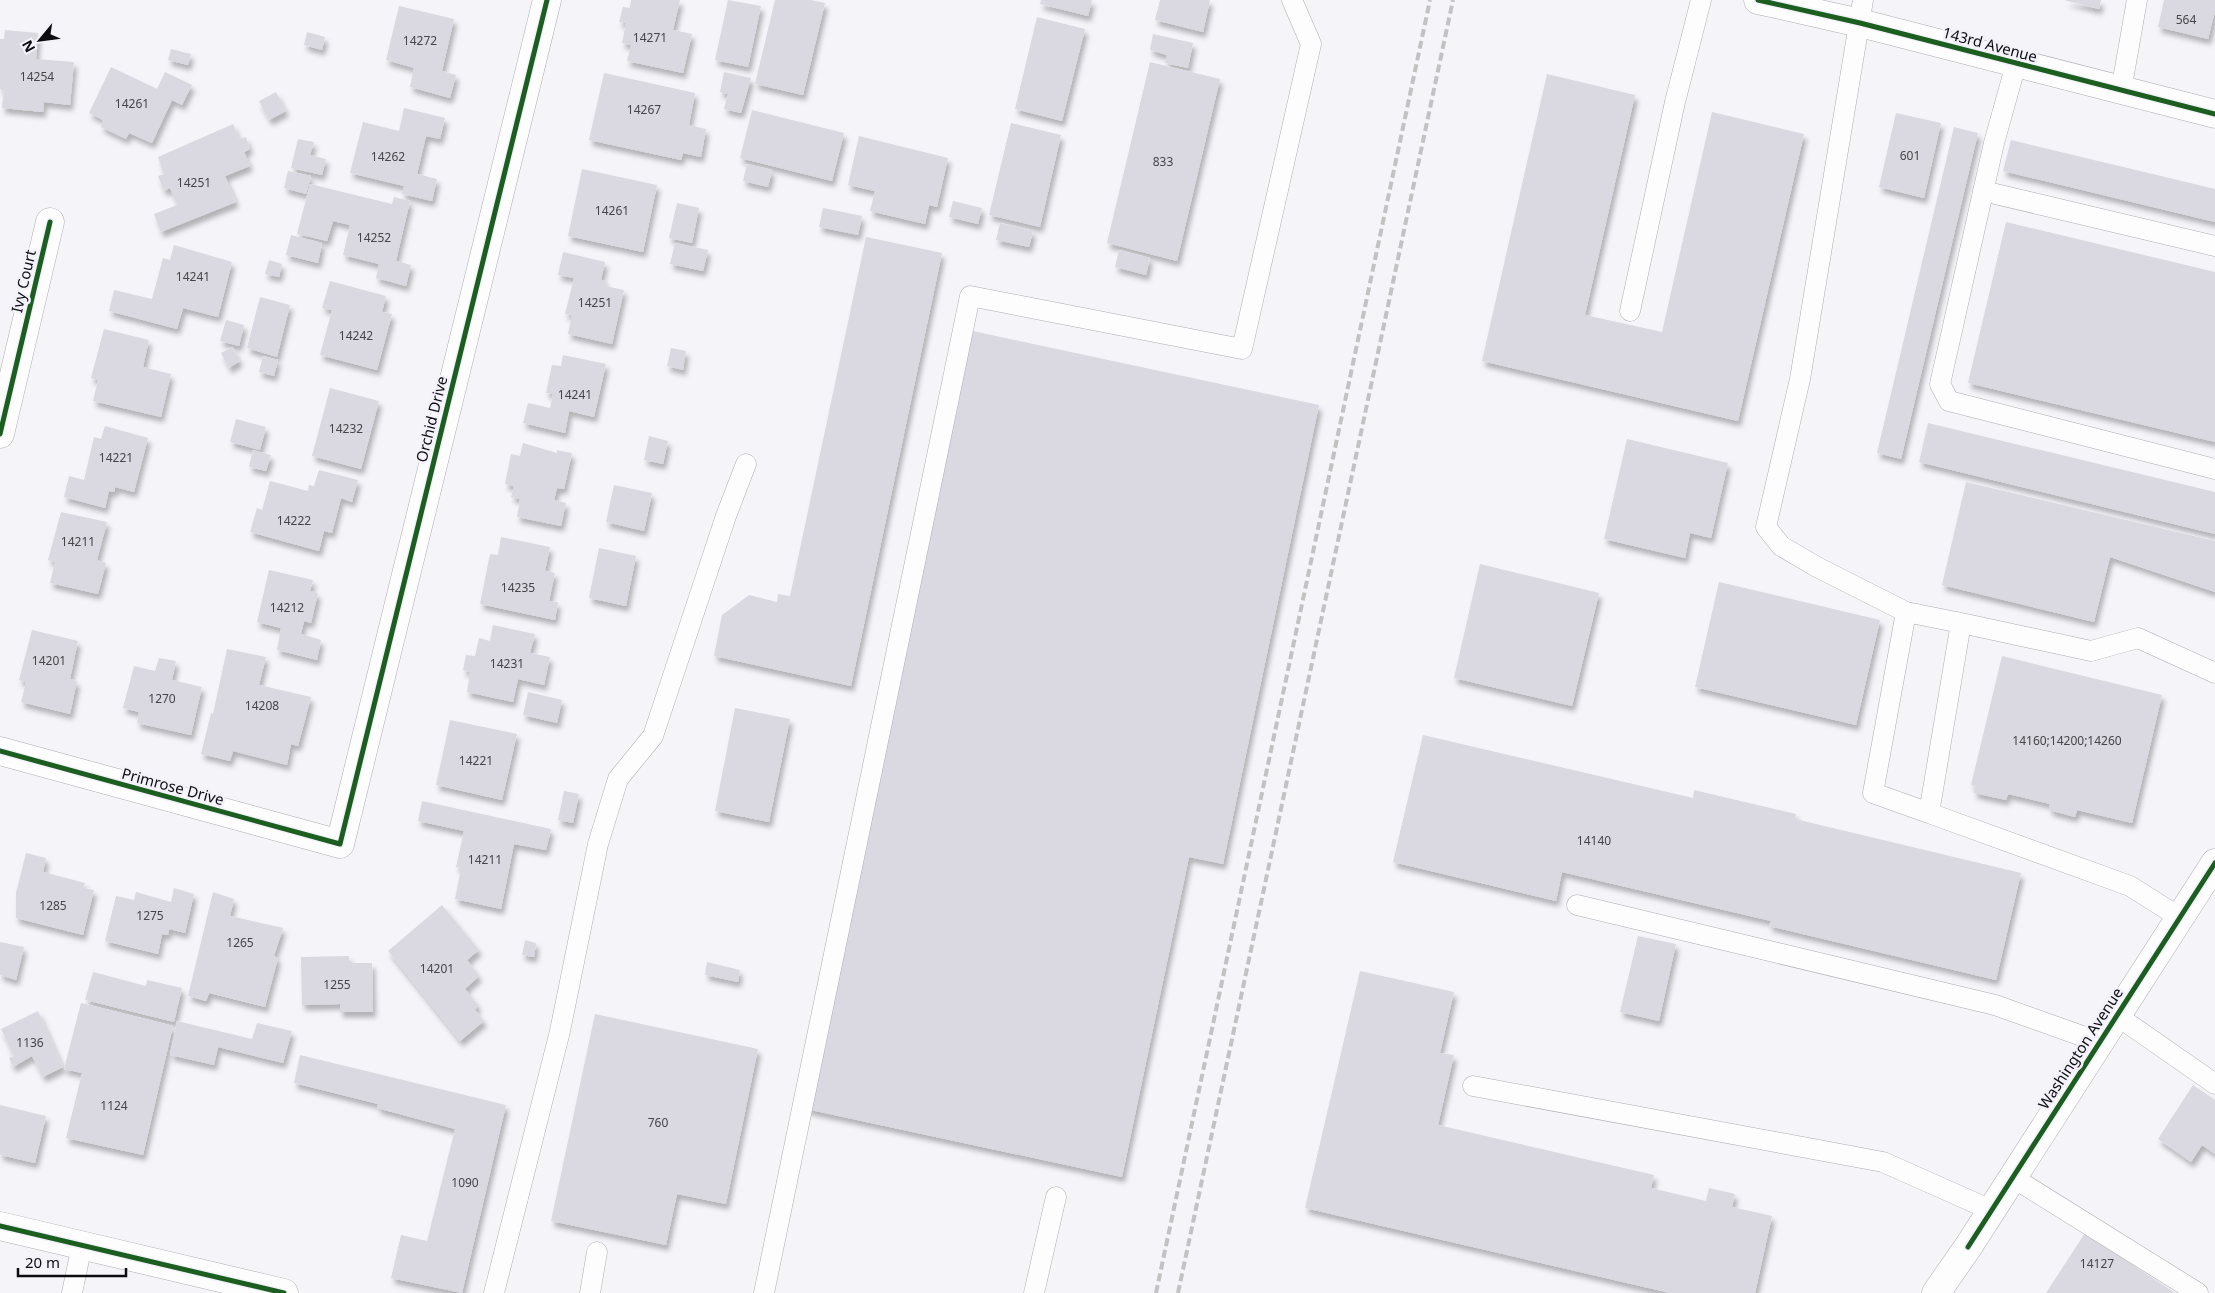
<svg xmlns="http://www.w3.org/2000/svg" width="2215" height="1293" viewBox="0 0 2215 1293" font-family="'Noto Sans',sans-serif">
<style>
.building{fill:#dad9e1;filter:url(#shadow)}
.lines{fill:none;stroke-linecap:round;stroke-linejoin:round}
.service-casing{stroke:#adadb1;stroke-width:21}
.minor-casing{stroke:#adadb1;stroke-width:29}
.tertiary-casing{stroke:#adadb1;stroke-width:29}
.secondary-casing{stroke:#adadb1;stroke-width:29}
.service{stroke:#fdfdfe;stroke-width:20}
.minor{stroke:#fdfdfe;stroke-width:28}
.tertiary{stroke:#fdfdfe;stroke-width:28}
.secondary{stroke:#fdfdfe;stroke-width:28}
.rail{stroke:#c2c2c3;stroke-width:4;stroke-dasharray:8 4;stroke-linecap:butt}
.cycleway-casing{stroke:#f3f2fb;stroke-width:8}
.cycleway{stroke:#1b5e20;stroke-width:5}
.labels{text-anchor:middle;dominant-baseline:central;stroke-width:5;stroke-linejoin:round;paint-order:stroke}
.number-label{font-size:12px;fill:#454449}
.street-label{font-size:15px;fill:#0d0d10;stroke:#f3f2fb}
</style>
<defs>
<filter id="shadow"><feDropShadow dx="3" dy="5.5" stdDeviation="2.5" flood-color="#0004"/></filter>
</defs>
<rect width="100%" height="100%" fill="#f4f4f9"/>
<path class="building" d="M 631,0 L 680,0 L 673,30 L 692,34 L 683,73 L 627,61 L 631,45 L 622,43 L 626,23 L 619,22 L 623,7 L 630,8 Z
M 728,0 L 761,6 L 748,67 L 715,60 Z
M 775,0 L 811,0 L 825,3 L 803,95 L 755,84 Z
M 1041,0 L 1092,0 L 1088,16 L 1040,4 Z
M 1160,0 L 1210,0 L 1203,32 L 1155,20 Z
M 2064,0 L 2101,0 L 2099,9 Z
M 2164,0 L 2215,0 L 2215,11 L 2208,39 L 2158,27 Z
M 399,6 L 454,19 L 442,71 L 456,75 L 450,98 L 410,87 L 414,68 L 386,60 Z
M 1037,17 L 1085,29 L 1062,121 L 1015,109 Z
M 5,30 L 38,33 L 36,59 L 74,62 L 70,105 L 44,102 L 43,112 L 2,108 L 4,89 L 0,89 L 0,39 L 4,39 Z
M 307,32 L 325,37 L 322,50 L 304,45 Z
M 1153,34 L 1193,43 L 1188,68 L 1165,63 L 1167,55 L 1150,50 Z
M 171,49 L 191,54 L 188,65 L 168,60 Z
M 1150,62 L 1220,79 L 1177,261 L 1107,243 Z
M 111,67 L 157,89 L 165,72 L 192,85 L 182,105 L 172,100 L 152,143 L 129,133 L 126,139 L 101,127 L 103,120 L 89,113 Z
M 724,72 L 751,78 L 741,113 L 724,109 L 728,94 L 720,92 Z
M 604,73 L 695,93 L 689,125 L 706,129 L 701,157 L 683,153 L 681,160 L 589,140 Z
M 1547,74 L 1635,95 L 1585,315 L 1662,332 L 1712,112 L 1804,134 L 1738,421 L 1482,361 Z
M 276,92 L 286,111 L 269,120 L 259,101 Z
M 404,108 L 445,118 L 440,139 L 426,136 L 417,174 L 437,179 L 432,201 L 402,194 L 404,186 L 350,173 L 363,122 L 399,131 Z
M 752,110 L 844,133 L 832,181 L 740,158 Z
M 1896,113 L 1941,123 L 1924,198 L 1879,187 Z
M 1011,123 L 1061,135 L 1040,227 L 989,215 Z
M 233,124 L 239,139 L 246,137 L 250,149 L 244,152 L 250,166 L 225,176 L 236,202 L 161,232 L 154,214 L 177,205 L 170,188 L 164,191 L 158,176 L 164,174 L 158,157 Z
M 1954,127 L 1978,133 L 1901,459 L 1877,453 Z
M 859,136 L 948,158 L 937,207 L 929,205 L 925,224 L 870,211 L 875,191 L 848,185 Z
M 298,139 L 314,142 L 310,155 L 326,159 L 322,175 L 291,168 Z
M 2011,140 L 2215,189 L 2215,222 L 2003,171 Z
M 747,164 L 772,170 L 768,187 L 743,181 Z
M 582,169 L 657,185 L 643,252 L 568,236 Z
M 288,171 L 311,176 L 306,194 L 284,188 Z
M 310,184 L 392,204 L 394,197 L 410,201 L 396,261 L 411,265 L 406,286 L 376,278 L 379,264 L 343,255 L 350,225 L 333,221 L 327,241 L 297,234 Z
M 953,201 L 982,208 L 978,224 L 949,217 Z
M 677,203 L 699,208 L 692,243 L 669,238 Z
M 823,208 L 862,216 L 858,235 L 819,227 Z
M 2006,222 L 2215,272 L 2215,442 L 1968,383 Z
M 1000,223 L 1033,231 L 1029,247 L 996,240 Z
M 291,235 L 322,243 L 318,263 L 286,255 Z
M 866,237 L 942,253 L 851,686 L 714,656 L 722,615 L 749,595 L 777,602 L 778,594 L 790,596 Z
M 675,243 L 708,250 L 703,271 L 670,264 Z
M 174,245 L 232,262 L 218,317 L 183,308 L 177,329 L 109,311 L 114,290 L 152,299 L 163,258 L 170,260 Z
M 1119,250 L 1150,258 L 1146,275 L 1115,267 Z
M 563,252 L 605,262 L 601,280 L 606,281 L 605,286 L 624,290 L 612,344 L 568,334 L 572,315 L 565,314 L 574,278 L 558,275 Z
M 269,260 L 282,264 L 279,277 L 265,274 Z
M 330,281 L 386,296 L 382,312 L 392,314 L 377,370 L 320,355 L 332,310 L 322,308 Z
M 260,297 L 290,305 L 277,357 L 247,348 Z
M 226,320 L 244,325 L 239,346 L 220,341 Z
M 104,329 L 149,340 L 143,367 L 171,374 L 161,417 L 93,401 L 98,380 L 91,378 Z
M 968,330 L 1319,405 L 1223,864 L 1189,857 L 1122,1177 L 806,1109 Z
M 232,347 L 240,361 L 229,368 L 221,353 Z
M 671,348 L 686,351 L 683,370 L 667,366 Z
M 563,355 L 606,364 L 594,417 L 569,411 L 565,433 L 523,423 L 528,403 L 550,408 L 553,394 L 546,393 L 552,365 L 561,366 Z
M 263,356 L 278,360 L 274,376 L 259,372 Z
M 330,388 L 379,401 L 361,469 L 312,456 Z
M 236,419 L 266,427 L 260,450 L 230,442 Z
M 1928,423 L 2215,492 L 2215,534 L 1919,462 Z
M 105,426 L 148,438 L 134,492 L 115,487 L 115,492 L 109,491 L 105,508 L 64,497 L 69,476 L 84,480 L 94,437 L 101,439 Z
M 649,436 L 668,441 L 663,464 L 644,460 Z
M 1627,439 L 1728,463 L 1711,538 L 1690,533 L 1685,558 L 1604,539 Z
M 523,443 L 557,453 L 557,450 L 572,453 L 564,489 L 557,488 L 554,500 L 566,503 L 561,526 L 517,517 L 520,499 L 511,497 L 514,486 L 505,484 L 511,454 L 520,456 Z
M 253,450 L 271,455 L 266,471 L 249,467 Z
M 319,470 L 358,480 L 352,502 L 341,498 L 332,533 L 324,531 L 319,551 L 250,532 L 257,508 L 262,510 L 270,481 L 308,491 L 309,485 L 314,486 Z
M 1966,482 L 2215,541 L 2215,592 L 2110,557 L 2094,622 L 1942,585 Z
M 614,485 L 652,493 L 644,531 L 606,522 Z
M 61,512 L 107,522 L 97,560 L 106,563 L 98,594 L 50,583 L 55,562 L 48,560 Z
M 501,537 L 550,547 L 545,571 L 555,573 L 549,601 L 558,602 L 555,620 L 480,604 L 490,554 L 498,555 Z
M 599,548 L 636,556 L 626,606 L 589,598 Z
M 1480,564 L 1599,593 L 1572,706 L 1454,678 Z
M 269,570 L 313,580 L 310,591 L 318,593 L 311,623 L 304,621 L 301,634 L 321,640 L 317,660 L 277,650 L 281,628 L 257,622 Z
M 1719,582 L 1880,620 L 1856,725 L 1695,687 Z
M 493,625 L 535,634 L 530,653 L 550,657 L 544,685 L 518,679 L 513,702 L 467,692 L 470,672 L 463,670 L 466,655 L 475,656 L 479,638 L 490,641 Z
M 32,630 L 78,641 L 70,679 L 77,681 L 70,714 L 21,702 L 26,682 L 19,680 Z
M 227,649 L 266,657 L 259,685 L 311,697 L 298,746 L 291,744 L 287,765 L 233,751 L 230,761 L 201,754 L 211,713 L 213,714 Z
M 2002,656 L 2162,695 L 2132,823 L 2077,810 L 2075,817 L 2049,810 L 2050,804 L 2008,794 L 2006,800 L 1974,793 L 1975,786 L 1971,785 Z
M 159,658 L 176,661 L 172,680 L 202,687 L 191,735 L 137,723 L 139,712 L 123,708 L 134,666 L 155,671 Z
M 528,692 L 562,700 L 557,723 L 523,715 Z
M 735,708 L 790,719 L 769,822 L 715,811 Z
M 450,720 L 517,734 L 502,800 L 436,785 Z
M 1423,735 L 1693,798 L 1694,790 L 1796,814 L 1795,819 L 2021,873 L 1996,980 L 1769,926 L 1771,921 L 1562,872 L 1556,901 L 1393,862 Z
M 564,791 L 579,794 L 573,823 L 558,820 Z
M 422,801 L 551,829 L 546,850 L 514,844 L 501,909 L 455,899 L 461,868 L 456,867 L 464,831 L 418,821 Z
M 26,853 L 46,858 L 43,872 L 85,883 L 83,888 L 94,890 L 83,935 L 16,918 L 16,893 Z
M 174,888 L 194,894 L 185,933 L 169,929 L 168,935 L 162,934 L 158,954 L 105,941 L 116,896 L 134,900 L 136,892 L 171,902 Z
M 213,892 L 234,899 L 230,916 L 283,928 L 274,956 L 278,958 L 265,1007 L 209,993 L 206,1001 L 188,996 Z
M 442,905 L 479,950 L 467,960 L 479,976 L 465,989 L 478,1005 L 475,1010 L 484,1021 L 460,1041 L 388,951 Z
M 1638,936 L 1676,944 L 1659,1021 L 1620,1012 Z
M 525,940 L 536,943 L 534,957 L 522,955 Z
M 0,942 L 24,947 L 16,980 L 0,975 Z
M 349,956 L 349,963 L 372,963 L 373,1012 L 340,1012 L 340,1004 L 302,1005 L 301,957 Z
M 707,962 L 740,970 L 738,982 L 705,975 Z
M 1360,971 L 1454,992 L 1440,1053 L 1454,1055 L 1438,1125 L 1654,1175 L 1651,1188 L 1706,1201 L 1709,1188 L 1735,1194 L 1732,1207 L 1772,1216 L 1755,1293 L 1670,1293 L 1305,1208 Z
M 93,972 L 146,986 L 147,980 L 182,988 L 174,1022 L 85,1000 Z
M 81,1003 L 173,1026 L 143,1155 L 66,1138 L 82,1073 L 64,1069 Z
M 38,1011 L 63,1067 L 43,1077 L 32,1056 L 13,1067 L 9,1058 L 14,1056 L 1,1029 Z
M 595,1014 L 758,1049 L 726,1204 L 677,1194 L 666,1245 L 551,1221 Z
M 177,1021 L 252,1039 L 257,1023 L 292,1031 L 283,1063 L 218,1047 L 214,1065 L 170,1055 Z
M 300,1055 L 506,1105 L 462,1293 L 391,1278 L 401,1235 L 427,1241 L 455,1129 L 377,1108 L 378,1104 L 294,1083 Z
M 2193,1085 L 2215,1100 L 2215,1154 L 2202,1145 L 2191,1162 L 2158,1139 Z
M 0,1105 L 46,1116 L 35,1163 L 0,1155 Z
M 2085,1233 L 2175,1293 L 2046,1293 Z"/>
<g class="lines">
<defs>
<path id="service" d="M 1863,0 L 1800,379 L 1766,527 L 1781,546 L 1817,567 L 1906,612
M 2016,64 L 1994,143 L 1940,384 L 1949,401 L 2215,469
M 2121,91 L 2137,0
M 1983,191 L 2215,246
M 1630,311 L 1675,102 L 1701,0
M 1929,813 L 1873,793 L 1906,612 L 1961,623
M 1577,905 L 1995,1005 L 2099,1042
M 2179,917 L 2130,886 L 1929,813 L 1961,623 L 2091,651 L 2138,638 L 2215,673
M 2116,1015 L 2215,1084
M 1473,1086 L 1883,1162 L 1991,1210
M 2012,1177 L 2198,1293
M 72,1293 L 82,1245
M 494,1293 L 560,1031 L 598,844 L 618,779 L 653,736 L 726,516 L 746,464
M 590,1293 L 597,1252
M 764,1293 L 970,296 L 1242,349 L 1311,44 L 1292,0
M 1034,1293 L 1056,1197"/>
<path id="minor" d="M 0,434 L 50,222
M 0,751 L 340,844 L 547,0
M 0,1226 L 284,1293"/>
<path id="tertiary" d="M 1758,0 L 1860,23 L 2215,114"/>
<path id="secondary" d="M 1936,1293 L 1968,1247 L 2215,863"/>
</defs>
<use href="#service" class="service-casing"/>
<use href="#minor" class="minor-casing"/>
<use href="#tertiary" class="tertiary-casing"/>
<use href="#secondary" class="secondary-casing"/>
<use href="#service" class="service"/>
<use href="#minor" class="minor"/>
<use href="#tertiary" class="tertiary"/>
<use href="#secondary" class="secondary"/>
<path class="rail" d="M 1156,1293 L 1430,0
M 1178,1293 L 1453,0"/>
<defs>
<path id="cycleway" d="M 1758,0 L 1860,23 L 2215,114
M 0,434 L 50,222
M 0,751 L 340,844 L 547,0
M 0,1226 L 284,1293
M 1968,1247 L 2215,863"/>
</defs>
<use href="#cycleway" class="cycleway-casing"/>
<use href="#cycleway" class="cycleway"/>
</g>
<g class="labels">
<g class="number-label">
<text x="2186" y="19">564</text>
<text x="650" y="37">14271</text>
<text x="420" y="40">14272</text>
<text x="37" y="76">14254</text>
<text x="132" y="103">14261</text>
<text x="644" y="109">14267</text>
<text x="1910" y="155">601</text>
<text x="388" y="156">14262</text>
<text x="1163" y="161">833</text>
<text x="194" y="182">14251</text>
<text x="612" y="210">14261</text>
<text x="374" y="237">14252</text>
<text x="193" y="276">14241</text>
<text x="595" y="302">14251</text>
<text x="356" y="335">14242</text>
<text x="575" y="394">14241</text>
<text x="346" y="428">14232</text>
<text x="116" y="457">14221</text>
<text x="294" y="520">14222</text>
<text x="78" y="541">14211</text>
<text x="518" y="587">14235</text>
<text x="287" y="607">14212</text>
<text x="49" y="660">14201</text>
<text x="507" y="663">14231</text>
<text x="162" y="698">1270</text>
<text x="262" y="705">14208</text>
<text x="2067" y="740">14160;14200;14260</text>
<text x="476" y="760">14221</text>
<text x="1594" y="840">14140</text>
<text x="485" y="859">14211</text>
<text x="53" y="905">1285</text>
<text x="150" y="915">1275</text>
<text x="240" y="942">1265</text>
<text x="437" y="968">14201</text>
<text x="337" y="984">1255</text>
<text x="30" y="1042">1136</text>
<text x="114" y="1105">1124</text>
<text x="658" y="1122">760</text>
<text x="465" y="1182">1090</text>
<text x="2097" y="1263">14127</text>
</g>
<g class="street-label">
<text transform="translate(1990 44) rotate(15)">143rd Avenue</text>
<text transform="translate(23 281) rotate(-77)">Ivy Court</text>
<text transform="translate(431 419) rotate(-76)">Orchid Drive</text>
<text transform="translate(173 786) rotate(15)">Primrose Drive</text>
<text transform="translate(2080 1048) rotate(-57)">Washington Avenue</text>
</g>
</g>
<g transform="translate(40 40) rotate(241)" stroke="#f3f2fb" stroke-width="4" paint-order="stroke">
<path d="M0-4L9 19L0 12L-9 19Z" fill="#0d0d10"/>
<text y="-8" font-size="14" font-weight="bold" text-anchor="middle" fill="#0d0d10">N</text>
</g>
<path d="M18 1268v8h108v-8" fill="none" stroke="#0d0d10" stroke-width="2.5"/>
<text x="25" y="1268" font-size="15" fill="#0d0d10" stroke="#f3f2fb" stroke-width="4" paint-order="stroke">20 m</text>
</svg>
